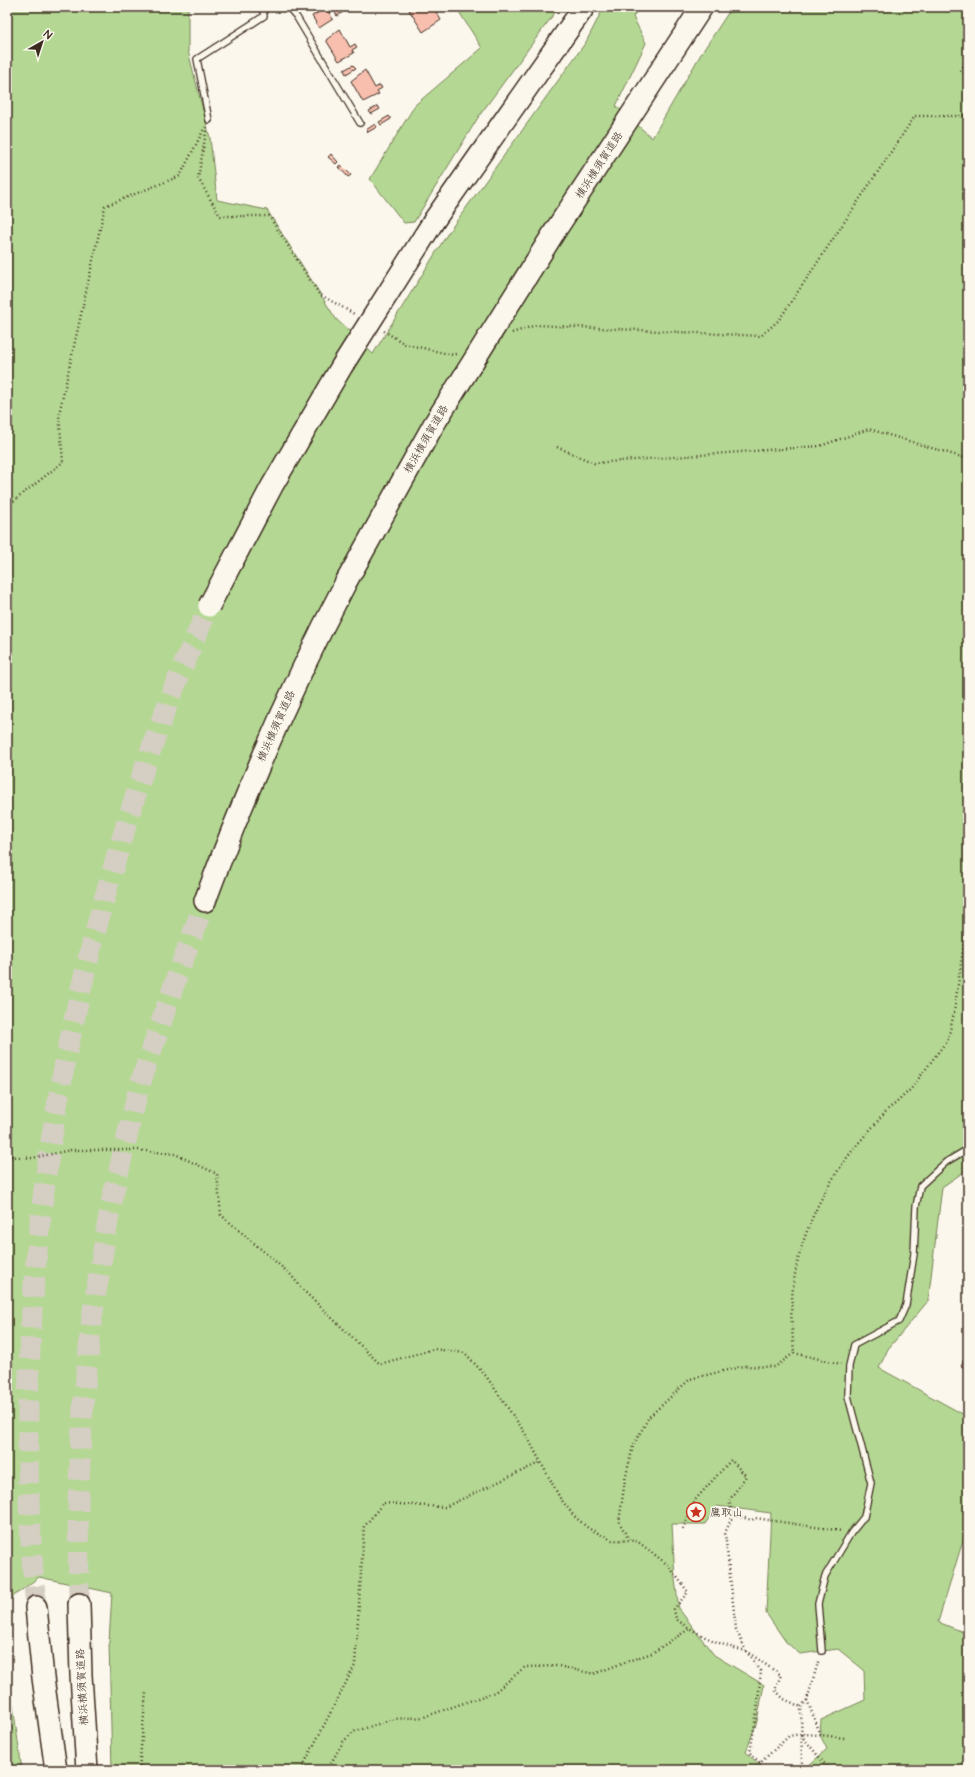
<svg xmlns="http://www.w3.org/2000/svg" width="975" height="1777" viewBox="0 0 975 1777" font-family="'Architects Daughter','Klee One',sans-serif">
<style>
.green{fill:#b4d893;stroke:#788158}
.building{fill:#f8bfaf;stroke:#3b2a1e}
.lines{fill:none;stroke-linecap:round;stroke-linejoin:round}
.motorway-tunnel{stroke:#d5cec3;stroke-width:21;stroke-dasharray:21 10;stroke-linecap:butt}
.service-casing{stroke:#3b2a1e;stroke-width:8}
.motorway-casing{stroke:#3b2a1e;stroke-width:24}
.path{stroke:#3b2a1e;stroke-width:2.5;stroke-dasharray:1 3;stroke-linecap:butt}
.service{stroke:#fbf7ec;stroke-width:5.5}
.motorway{stroke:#fbf7ec;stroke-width:21}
.motorway-bridge-casing{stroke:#3b2a1e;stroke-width:24;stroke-linecap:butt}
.motorway-bridge{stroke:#fbf7ec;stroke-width:21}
.labels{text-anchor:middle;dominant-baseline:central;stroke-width:3;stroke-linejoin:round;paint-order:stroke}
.street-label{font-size:11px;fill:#3b2a1e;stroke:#fbf7ec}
.poi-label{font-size:11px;fill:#3b2a1e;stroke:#fbf7ec;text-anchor:start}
</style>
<rect width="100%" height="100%" fill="#fbf7ec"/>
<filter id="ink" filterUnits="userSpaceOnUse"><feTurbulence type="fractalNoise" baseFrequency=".025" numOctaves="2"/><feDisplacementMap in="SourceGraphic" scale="8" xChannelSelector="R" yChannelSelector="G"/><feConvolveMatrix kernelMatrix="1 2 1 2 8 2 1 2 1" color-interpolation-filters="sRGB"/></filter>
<g filter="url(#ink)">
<path class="green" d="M 7,7 L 188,7 L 188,51 L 210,138 L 217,200 L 267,210 L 336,319 L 373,354 L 448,233 L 586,42 L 604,7 L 639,7 L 633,17 L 646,43 L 616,106 L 652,138 L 701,54 L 732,7 L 968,7 L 968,1169 L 942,1187 L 928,1301 L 888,1349 L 879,1368 L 968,1417 L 968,1524 L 938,1622 L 968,1634 L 968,1770 L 796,1770 L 807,1767 L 827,1749 L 820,1735 L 821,1720 L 865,1700 L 864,1670 L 838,1649 L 800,1654 L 786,1642 L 766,1613 L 771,1513 L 717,1506 L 705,1524 L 672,1524 L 675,1580 L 679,1609 L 714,1655 L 764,1685 L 757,1721 L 746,1752 L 765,1770 L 112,1770 L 109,1642 L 112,1593 L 39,1577 L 7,1601 Z
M 456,7 L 559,7 L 479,116 L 414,222 L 404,223 L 370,179 L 415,105 L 482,48 Z
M 7,1663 L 22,1770 L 7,1770 Z"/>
<path class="building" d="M 332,7 L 339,7 L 343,12 L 337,16 Z
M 414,7 L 433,7 L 441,20 L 423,32 L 409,10 Z
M 326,8 L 333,19 L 319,28 L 312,16 Z
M 340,29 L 350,47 L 355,44 L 357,47 L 352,50 L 354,53 L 339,61 L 326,40 Z
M 353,65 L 356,68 L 346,74 L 344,70 Z
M 365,70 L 375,88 L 380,85 L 382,88 L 377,91 L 379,94 L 363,102 L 351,81 Z
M 378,106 L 380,109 L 371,114 L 369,111 Z
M 389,116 L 391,119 L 381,125 L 379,122 Z
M 375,124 L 377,127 L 368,132 L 366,130 Z
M 331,154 L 338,162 L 336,164 L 328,157 Z
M 341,165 L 351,175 L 348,177 L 339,167 Z
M 968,1350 L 968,1369 L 961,1366 Z"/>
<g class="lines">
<path class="motorway-tunnel" d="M 79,1604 L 78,1501 L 83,1407 L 92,1317 L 111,1203 L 139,1087 L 176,979 L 205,901
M 36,1607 C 12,1353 42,1106 115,862 C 131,808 148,754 169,701 C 181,669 196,637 209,606"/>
<defs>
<path id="service" d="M 288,7 L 296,16 L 360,123
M 209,120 L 197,59 L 264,16 L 262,7
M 822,1651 L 818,1604 L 825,1576 L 851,1533 L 864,1517 L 871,1483 L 848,1396 L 849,1366 L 854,1345 L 899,1321 L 906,1305 L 914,1254 L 916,1207 L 920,1186 L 946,1162 L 968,1149"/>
<path id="motorway" d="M 435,219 L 584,7
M 555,231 L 702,7
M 205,901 C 246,791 292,685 346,582
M 79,1604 L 81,1675 L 87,1770
M 36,1607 L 43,1678 L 56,1770"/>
</defs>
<use href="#service" class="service-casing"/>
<use href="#motorway" class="motorway-casing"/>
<path class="path" d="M 968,60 L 961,70 L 968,78
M 207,127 L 198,178 L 220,216 L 269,216 L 319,294 L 356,315
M 384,331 L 405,344 L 453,355 L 458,353
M 512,333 L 536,325 L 761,336 L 779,320 L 915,116 L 968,116
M 557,447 L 594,463 L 820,446 L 869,429 L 968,459
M 7,552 L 11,503 L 63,462 L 59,414 L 105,206 L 180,176 L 205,127
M 968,822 L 965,841 L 968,888
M 7,1156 L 32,1158 L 71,1150 L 138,1150 L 175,1154 L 217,1174 L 221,1215 L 290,1274 L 305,1292 L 380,1364 L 434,1349 L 465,1353 L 486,1376 L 525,1433 L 560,1498 L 574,1516 L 588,1528 L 612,1540 L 637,1541 L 668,1565 L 688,1592 L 674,1609 L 676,1619 C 697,1635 720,1645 746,1651 L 761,1671 L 757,1710 L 750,1753 L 760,1763 L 789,1736 L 801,1734 L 821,1735
M 794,1353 L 841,1364
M 733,1515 L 725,1533 L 736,1629 L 746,1651 L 781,1675 L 775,1690 L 784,1699 L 801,1707
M 683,1529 L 695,1500 L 731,1460 L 746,1476 L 729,1501 L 733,1515 L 752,1520 L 755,1518 L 842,1531
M 629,1540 L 619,1522 L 625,1480 L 633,1446 L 649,1417 L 690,1379 L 744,1366 L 775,1367 L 794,1353 C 793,1336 790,1317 792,1299 C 795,1249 817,1199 846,1159 C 859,1141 875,1125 889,1108 L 895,1104 L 911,1089 L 948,1039 L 954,1013 L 968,914
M 807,1700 L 821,1735 L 845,1738
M 801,1735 L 828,1768
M 139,1770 L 146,1693
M 301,1770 L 355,1665 L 364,1527 L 383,1503 L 445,1507 L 541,1462
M 327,1770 L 343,1742 L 353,1732 L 394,1719 L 424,1717 L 495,1692 L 525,1667 L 559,1666 L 594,1674 L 628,1661 L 652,1653 L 689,1629
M 754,1770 L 760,1763
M 805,1770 L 802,1765 L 801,1707 L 807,1700 L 819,1659
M 821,1770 L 826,1766"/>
<use href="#service" class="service"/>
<use href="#motorway" class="motorway"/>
<defs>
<path id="motorway-bridge" d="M 346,582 L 434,424 L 555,231
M 209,606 L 272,486 L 342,366 L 435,219"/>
</defs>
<use href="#motorway-bridge" class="motorway-bridge-casing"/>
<use href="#motorway-bridge" class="motorway-bridge"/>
</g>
</g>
<defs>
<symbol id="sight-ring" viewBox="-11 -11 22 22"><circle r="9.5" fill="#fbf7ec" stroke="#c8321e" stroke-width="1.5"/><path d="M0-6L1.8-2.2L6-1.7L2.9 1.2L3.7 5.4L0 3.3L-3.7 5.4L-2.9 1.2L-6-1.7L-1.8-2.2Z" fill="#c8321e"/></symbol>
</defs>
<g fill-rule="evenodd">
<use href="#sight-ring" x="685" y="1501" width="22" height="22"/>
</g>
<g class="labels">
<g class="street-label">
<text transform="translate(599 165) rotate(-57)">横浜横須賀道路</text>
<text transform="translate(426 439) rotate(-60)">横浜横須賀道路</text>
<text transform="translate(276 726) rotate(-66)">横浜横須賀道路</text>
<text transform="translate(82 1687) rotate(-93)">横浜横須賀道路</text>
</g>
<g class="poi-label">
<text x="710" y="1512">鷹取山</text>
</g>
</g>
<rect width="975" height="1777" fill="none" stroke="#fbf7ec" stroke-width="24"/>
<rect x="12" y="12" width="951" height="1753" fill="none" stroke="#3b2a1e" stroke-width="1.5" filter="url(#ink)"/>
<g transform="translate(42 42) rotate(39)" stroke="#fbf7ec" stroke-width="3" paint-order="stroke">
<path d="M0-3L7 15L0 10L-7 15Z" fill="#3b2a1e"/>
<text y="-6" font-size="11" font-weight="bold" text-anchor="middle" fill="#3b2a1e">N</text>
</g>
</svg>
